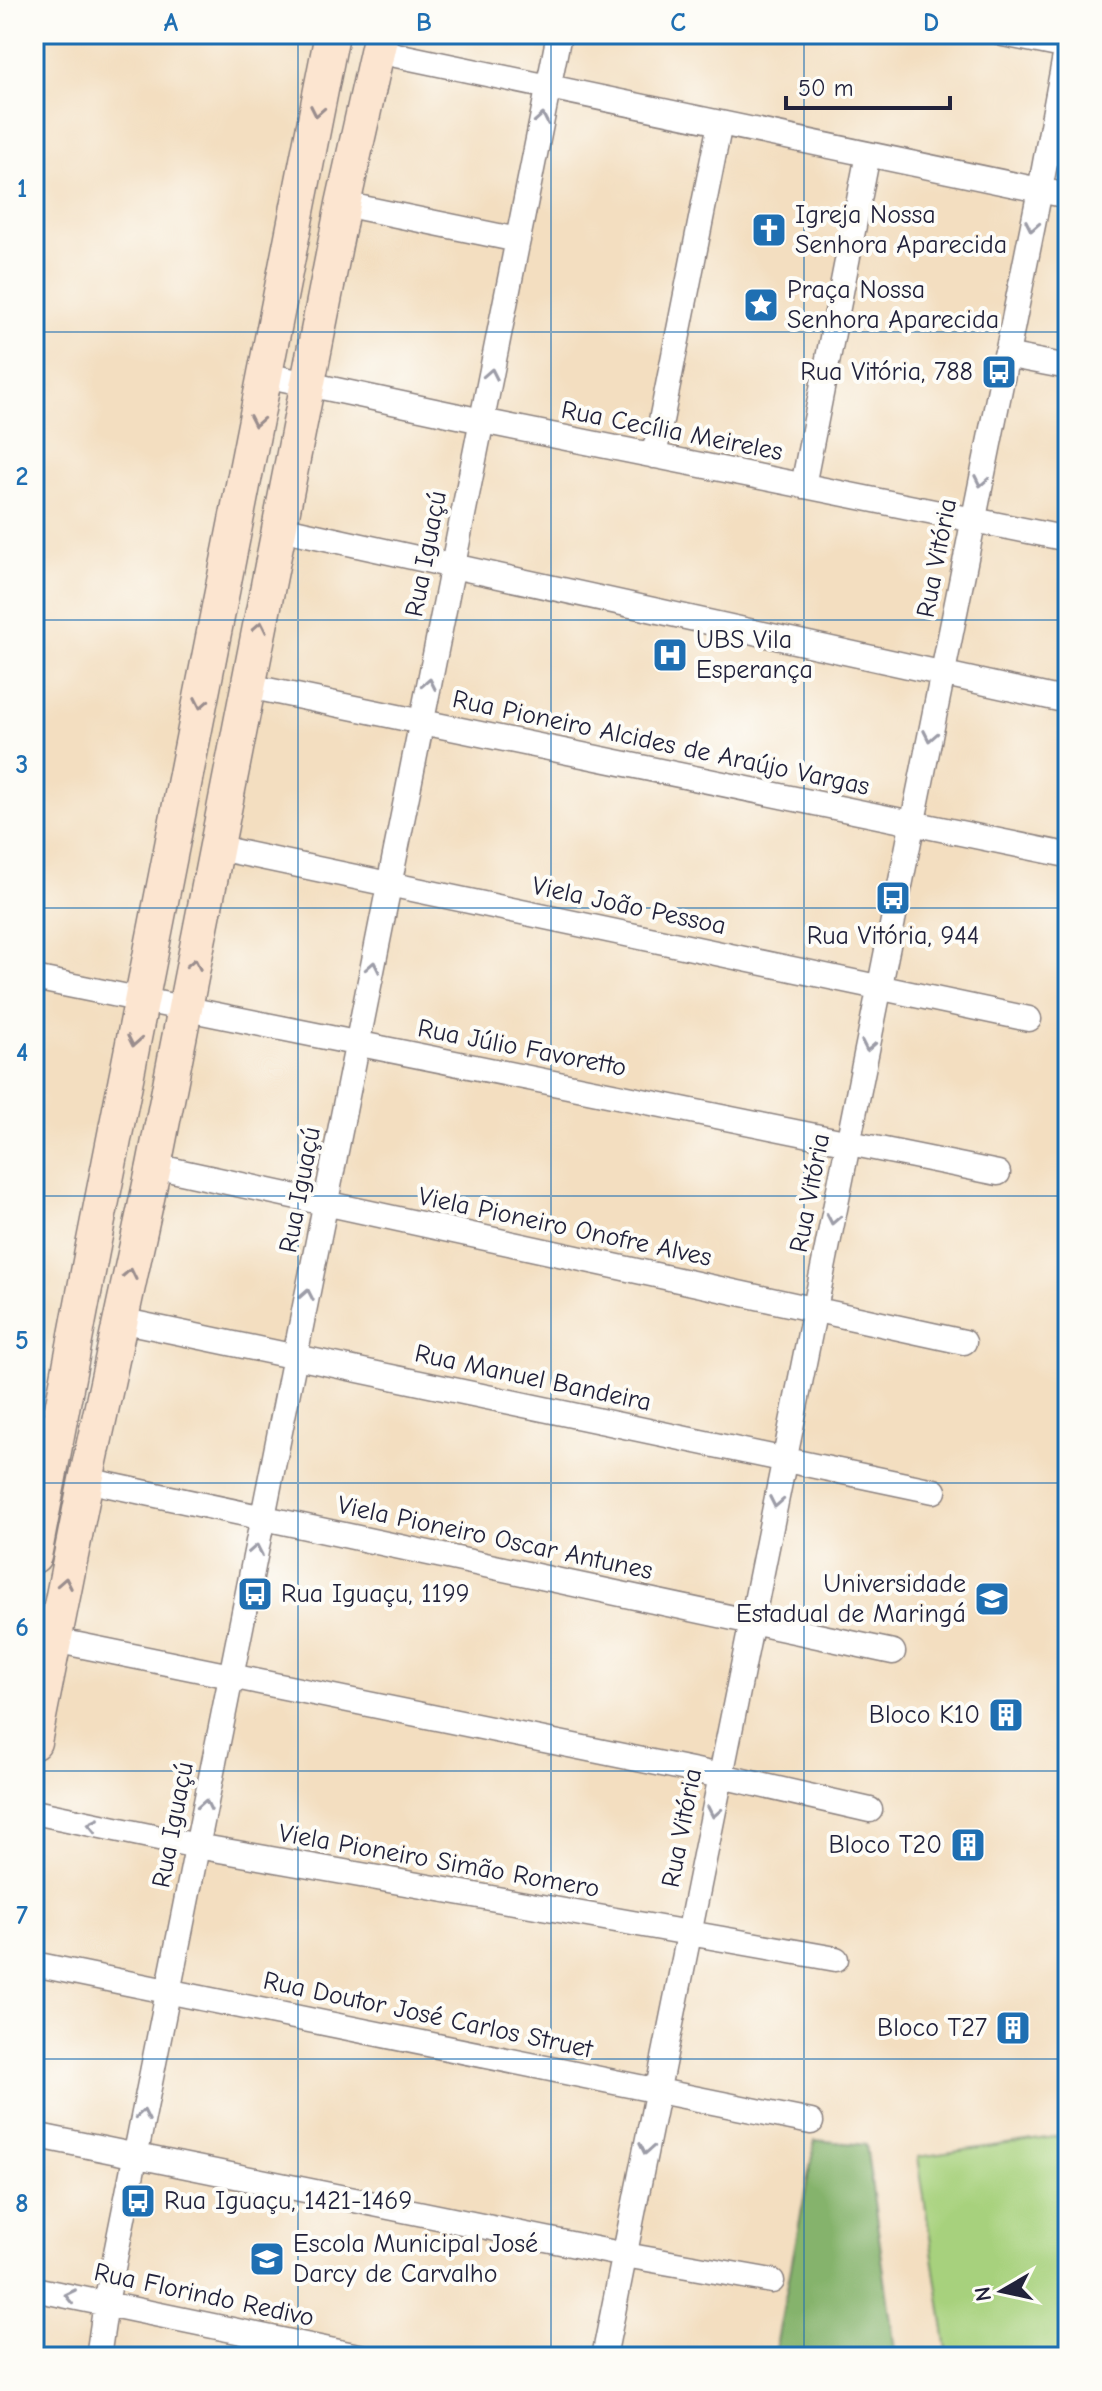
<svg xmlns="http://www.w3.org/2000/svg" width="1102" height="2391" viewBox="0 0 1102 2391" font-family="'Comic Neue',sans-serif">
<style>
.green{fill:#a7d17d;stroke:#647a5c;stroke-width:2}
.forest{fill:#85b36c;stroke:#546a54;stroke-width:2}
.lines{fill:none;stroke-linecap:round;stroke-linejoin:round}
.minor-casing{stroke:#8a807e;stroke-width:27}
.secondary-casing{stroke:#8a807e;stroke-width:37}
.minor{stroke:#fff;stroke-width:24}
.secondary{stroke:#fce5d0;stroke-width:34}
.oneway{stroke:#9a8d8d}
.oneway2{stroke:#9c9ca7}
.grid{fill:none;stroke:#1f6fb2;stroke-width:2;stroke-opacity:0.55}
.labels{text-anchor:middle;dominant-baseline:central;stroke-width:8;stroke-linejoin:round;paint-order:stroke}
.poi-label{font-size:26px;fill:#22223b;stroke:#fdfcf7;text-anchor:start}
.street-label{font-size:26px;fill:#22223b;stroke:#fdfcf7}
.neatline{fill:none;stroke:#1f6fb2;stroke-width:3}
.grid-label{font-size:26px;text-anchor:middle;font-weight:bold;fill:#1f6fb2}
</style>
<rect width="100%" height="100%" fill="#fdfcf7"/>
<filter id="ink" filterUnits="userSpaceOnUse"><feTurbulence type="fractalNoise" baseFrequency=".0125" numOctaves="2"/><feDisplacementMap in="SourceGraphic" scale="16" xChannelSelector="R" yChannelSelector="G"/><feConvolveMatrix kernelMatrix="1 2 1 2 8 2 1 2 1" color-interpolation-filters="sRGB"/></filter>
<filter id="wash" filterUnits="userSpaceOnUse"><feTurbulence type="fractalNoise" baseFrequency=".006" numOctaves="4" result="noise"/><feDisplacementMap in="SourceGraphic" scale="32" xChannelSelector="R" yChannelSelector="G"/><feGaussianBlur stdDeviation="1.8" result="paint"/><feColorMatrix in="noise" values="0 0 0 0 0 0 0 0 0 0 0 0 0 0 0 0 0 1.4 0 .05"/><feComposite in="paint" operator="in"/></filter>
<g filter="url(#wash)">
<rect width="100%" height="100%" fill="#f3dec0"/>
<path class="green" d="M 1068,2135 L 1068,2357 L 948,2357 L 918,2157 Z"/>
<path class="forest" d="M 815,2140 L 866,2145 L 896,2357 L 774,2357 Z"/>
</g>
<g filter="url(#ink)">
<g class="lines">
<defs>
<path id="minor" d="M 1003,34 L 1068,47
M 377,51 L 1068,196
M 343,204 L 518,240
M 1006,355 L 1068,367
M 265,375 L 482,421 L 1068,539
M 654,456 L 720,123
M 803,486 L 868,154
M 280,528 L 1068,701
M 248,686 L 1062,854
M 218,848 L 1029,1019
M 34,978 L 998,1173
M 154,1166 L 964,1342
M 120,1320 L 934,1491
M 86,1480 L 893,1652
M 54,1640 L 721,1776 L 870,1810
M 34,1812 L 197,1846 L 836,1959
M 34,1964 L 811,2122
M 34,2135 L 625,2255 L 772,2281
M 34,2289 L 363,2357
M 98,2357 L 106,2303 L 559,34
M 604,2357 L 1040,190 L 1068,40"/>
<path id="secondary" d="M 34,1556 L 92,1251 L 332,34
M 34,1742 L 86,1480 L 154,1166 L 343,204 L 381,34"/>
</defs>
<use href="#minor" class="minor-casing"/>
<use href="#secondary" class="secondary-casing"/>
<use href="#minor" class="minor"/>
<use href="#secondary" class="secondary"/>
</g>
<defs><path id="oneway-chevron" d="M-2-3.5L2.5 0L-2 3.5" fill="none" stroke-width="1.6" stroke-linecap="round" stroke-linejoin="round" transform="scale(2)"/></defs>
<g class="oneway">
<use href="#oneway-chevron" transform="translate(317 111) rotate(101)"/>
<use href="#oneway-chevron" transform="translate(256 421) rotate(101)"/>
<use href="#oneway-chevron" transform="translate(260 627) rotate(-79)"/>
<use href="#oneway-chevron" transform="translate(201 703) rotate(101)"/>
<use href="#oneway-chevron" transform="translate(194 964) rotate(-79)"/>
<use href="#oneway-chevron" transform="translate(134 1041) rotate(101)"/>
<use href="#oneway-chevron" transform="translate(130 1274) rotate(-78)"/>
<use href="#oneway-chevron" transform="translate(65 1583) rotate(-79)"/>
</g>
<g class="oneway2">
<use href="#oneway-chevron" transform="translate(542 119) rotate(-79)"/>
<use href="#oneway-chevron" transform="translate(1032 226) rotate(101)"/>
<use href="#oneway-chevron" transform="translate(491 374) rotate(-79)"/>
<use href="#oneway-chevron" transform="translate(981 481) rotate(101)"/>
<use href="#oneway-chevron" transform="translate(429 684) rotate(-79)"/>
<use href="#oneway-chevron" transform="translate(930 736) rotate(101)"/>
<use href="#oneway-chevron" transform="translate(373 967) rotate(-79)"/>
<use href="#oneway-chevron" transform="translate(868 1046) rotate(101)"/>
<use href="#oneway-chevron" transform="translate(833 1219) rotate(101)"/>
<use href="#oneway-chevron" transform="translate(307 1295) rotate(-79)"/>
<use href="#oneway-chevron" transform="translate(776 1502) rotate(101)"/>
<use href="#oneway-chevron" transform="translate(256 1550) rotate(-79)"/>
<use href="#oneway-chevron" transform="translate(205 1805) rotate(-79)"/>
<use href="#oneway-chevron" transform="translate(714 1812) rotate(101)"/>
<use href="#oneway-chevron" transform="translate(93 1825) rotate(-168)"/>
<use href="#oneway-chevron" transform="translate(143 2115) rotate(-79)"/>
<use href="#oneway-chevron" transform="translate(646 2149) rotate(101)"/>
<use href="#oneway-chevron" transform="translate(70 2296) rotate(-168)"/>
</g>
</g>
<path class="grid" d="M 298,34 L 298,2357M 551,34 L 551,2357M 804,34 L 804,2357M 34,332 L 1068,332M 34,620 L 1068,620M 34,908 L 1068,908M 34,1196 L 1068,1196M 34,1483 L 1068,1483M 34,1771 L 1068,1771M 34,2059 L 1068,2059"/>
<defs>
<symbol id="church-square" viewBox="-11 -11 22 22"><rect x="-9" y="-9" width="18" height="18" rx="4" fill="#1f6fb2" stroke="#fdfcf7"/><path d="M-1.2-6h2.4v3.5h3.3v2.4h-3.3V6h-2.4V-.1h-3.3v-2.4h3.3Z" fill="#fff"/></symbol>
<symbol id="sight-square" viewBox="-11 -11 22 22"><rect x="-9" y="-9" width="18" height="18" rx="4" fill="#1f6fb2" stroke="#fdfcf7"/><path d="M0-6L1.8-2.2L6-1.7L2.9 1.2L3.7 5.4L0 3.3L-3.7 5.4L-2.9 1.2L-6-1.7L-1.8-2.2Z" fill="#fff"/></symbol>
<symbol id="bus-square" viewBox="-11 -11 22 22"><rect x="-9" y="-9" width="18" height="18" rx="4" fill="#1f6fb2" stroke="#fdfcf7"/><path d="M-5-6H5V4H4V6H2V4H-2V6H-4V4H-5ZM-3.5-4V0h7V-4ZM-3.5 1.2v1.5H-2V1.2ZM2 1.2v1.5H3.5V1.2Z" fill="#fff"/></symbol>
<symbol id="hospital-square" viewBox="-11 -11 22 22"><rect x="-9" y="-9" width="18" height="18" rx="4" fill="#1f6fb2" stroke="#fdfcf7"/><path d="M-5-5h3v3.5h4V-5h3V5h-3V1.5h-4V5h-3Z" fill="#fff"/></symbol>
<symbol id="university-square" viewBox="-11 -11 22 22"><rect x="-9" y="-9" width="18" height="18" rx="4" fill="#1f6fb2" stroke="#fdfcf7"/><path d="M0-5L7-2L0 1L-7-2ZM-4 1L0 2.5L4 1V4Q0 6-4 4Z" fill="#fff"/></symbol>
<symbol id="building-square" viewBox="-11 -11 22 22"><rect x="-9" y="-9" width="18" height="18" rx="4" fill="#1f6fb2" stroke="#fdfcf7"/><path d="M-4-6H4V6H1V3H-1V6H-4ZM-2.5-4.3h1.7v1.8h-1.7ZM.8-4.3h1.7v1.8H.8ZM-2.5-1h1.7V.8h-1.7ZM.8-1h1.7V.8H.8Z" fill="#fff"/></symbol>
<symbol id="school-square" viewBox="-11 -11 22 22"><rect x="-9" y="-9" width="18" height="18" rx="4" fill="#1f6fb2" stroke="#fdfcf7"/><path d="M0-5L7-2L0 1L-7-2ZM-4 1L0 2.5L4 1V4Q0 6-4 4Z" fill="#fff"/></symbol>
</defs>
<g fill-rule="evenodd">
<use href="#church-square" x="749" y="210" width="40" height="40"/>
<use href="#sight-square" x="741" y="285" width="40" height="40"/>
<use href="#bus-square" x="979" y="352" width="40" height="40"/>
<use href="#hospital-square" x="650" y="635" width="40" height="40"/>
<use href="#bus-square" x="873" y="878" width="40" height="40"/>
<use href="#bus-square" x="235" y="1574" width="40" height="40"/>
<use href="#university-square" x="972" y="1579" width="40" height="40"/>
<use href="#building-square" x="986" y="1695" width="40" height="40"/>
<use href="#building-square" x="948" y="1825" width="40" height="40"/>
<use href="#building-square" x="993" y="2008" width="40" height="40"/>
<use href="#bus-square" x="118" y="2181" width="40" height="40"/>
<use href="#school-square" x="247" y="2239" width="40" height="40"/>
</g>
<g class="labels">
<g class="poi-label">
<text x="795" y="215">Igreja Nossa<tspan x="795" dy="30">Senhora Aparecida</tspan></text>
<text x="787" y="290">Praça Nossa<tspan x="787" dy="30">Senhora Aparecida</tspan></text>
<text x="973" y="372" text-anchor="end">Rua Vitória, 788</text>
<text x="696" y="640">UBS Vila<tspan x="696" dy="30">Esperança</tspan></text>
<text x="893" y="936" text-anchor="middle">Rua Vitória, 944</text>
<text x="966" y="1584" text-anchor="end">Universidade<tspan x="966" dy="30">Estadual de Maringá</tspan></text>
<text x="281" y="1594">Rua Iguaçu, 1199</text>
<text x="980" y="1715" text-anchor="end">Bloco K10</text>
<text x="942" y="1845" text-anchor="end">Bloco T20</text>
<text x="987" y="2028" text-anchor="end">Bloco T27</text>
<text x="164" y="2201">Rua Iguaçu, 1421-1469</text>
<text x="293" y="2244">Escola Municipal José<tspan x="293" dy="30">Darcy de Carvalho</tspan></text>
</g>
<g class="street-label">
<text transform="translate(672 431) rotate(11)">Rua Cecília Meireles</text>
<text transform="translate(426 554) rotate(-79)">Rua Iguaçú</text>
<text transform="translate(937 558) rotate(-79)">Rua Vitória</text>
<text transform="translate(661 743) rotate(12)">Rua Pioneiro Alcides de Araújo Vargas</text>
<text transform="translate(629 906) rotate(12)">Viela João Pessoa</text>
<text transform="translate(522 1048) rotate(11)">Rua Júlio Favoretto</text>
<text transform="translate(300 1190) rotate(-79)">Rua Iguaçú</text>
<text transform="translate(810 1193) rotate(-79)">Rua Vitória</text>
<text transform="translate(565 1227) rotate(12)">Viela Pioneiro Onofre Alves</text>
<text transform="translate(533 1378) rotate(12)">Rua Manuel Bandeira</text>
<text transform="translate(495 1538) rotate(12)">Viela Pioneiro Oscar Antunes</text>
<text transform="translate(173 1825) rotate(-79)">Rua Iguaçú</text>
<text transform="translate(682 1828) rotate(-79)">Rua Vitória</text>
<text transform="translate(439 1861) rotate(10)">Viela Pioneiro Simão Romero</text>
<text transform="translate(428 2015) rotate(12)">Rua Doutor José Carlos Struet</text>
<text transform="translate(204 2295) rotate(12)">Rua Florindo Redivo</text>
</g>
</g>
<rect width="1102" height="2391" fill="none" stroke="#fdfcf7" stroke-width="88"/>
<g transform="translate(1002 2291) rotate(261)" stroke="#fdfcf7" stroke-width="6" paint-order="stroke">
<path d="M0-6L14 30L0 20L-14 30Z" fill="#22223b"/>
<text y="-12" font-size="22" font-weight="bold" text-anchor="middle" fill="#22223b">N</text>
</g>
<path d="M786 96v12h164v-12" fill="none" stroke="#22223b" stroke-width="4"/>
<text x="798" y="96" font-size="24" fill="#22223b" stroke="#fdfcf7" stroke-width="6" paint-order="stroke">50 m</text>
<rect x="44" y="44" width="1014" height="2303" class="neatline"/>
<g class="grid-label">
<text x="171" y="31">A</text>
<text x="424" y="31">B</text>
<text x="678" y="31">C</text>
<text x="931" y="31">D</text>
<text x="22" y="197">1</text>
<text x="22" y="485">2</text>
<text x="22" y="773">3</text>
<text x="22" y="1061">4</text>
<text x="22" y="1349">5</text>
<text x="22" y="1636">6</text>
<text x="22" y="1924">7</text>
<text x="22" y="2212">8</text>
</g>
</svg>
